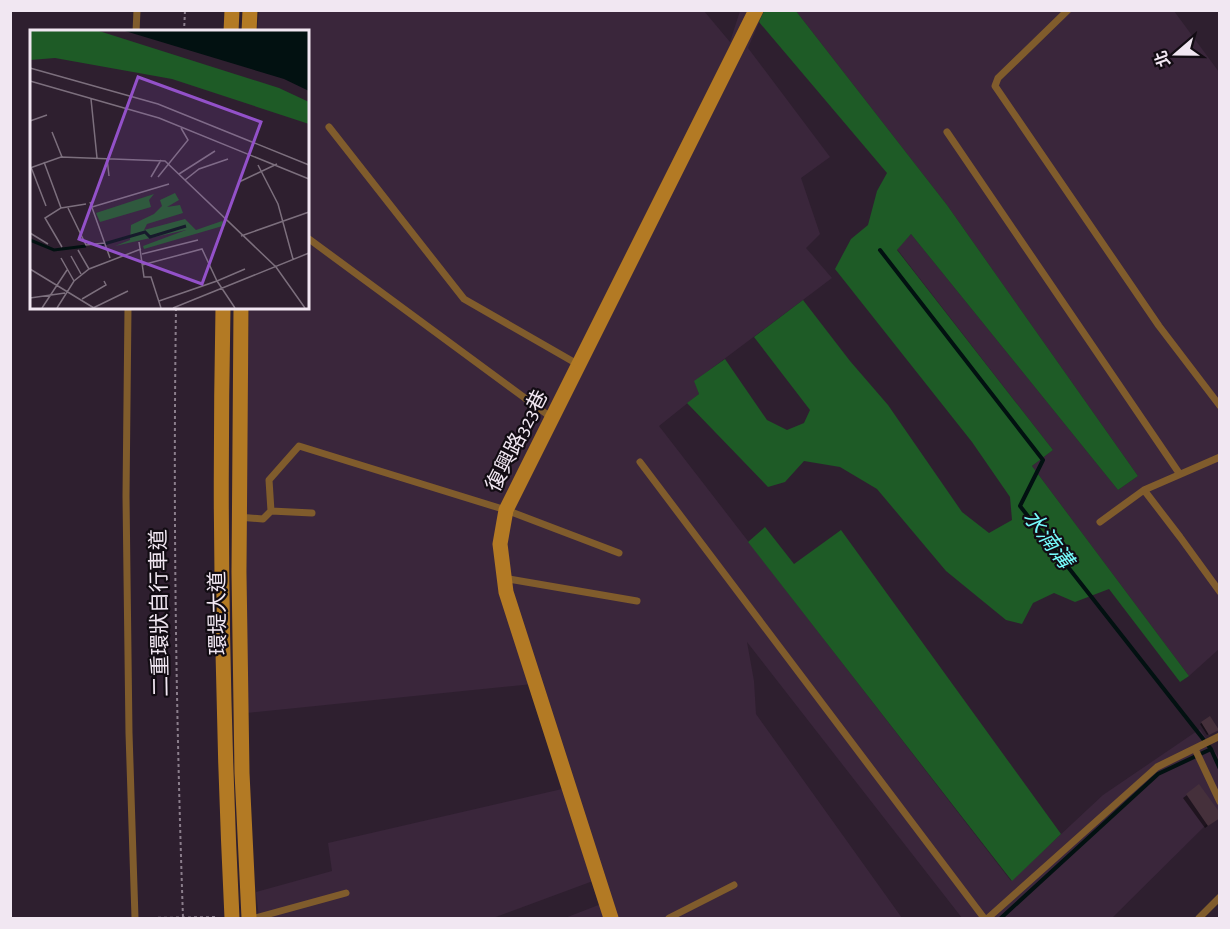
<svg xmlns="http://www.w3.org/2000/svg" width="1230" height="929" viewBox="0 0 1230 929" font-family="'Alegreya Sans','Noto Sans TC',sans-serif">
<style>
.built{fill:#3a263b}
.green{fill:#1e5b26}
.shadow{fill:#0007}
.lines{fill:none;stroke-linecap:round;stroke-linejoin:round}
.stream{stroke:#021111;stroke-width:4}
.building{fill:#45303b}
.path{stroke:#8b7e8c;stroke-width:2;stroke-dasharray:3 3;stroke-linecap:butt}
.lane{stroke:#805c2c;stroke-width:7}
.secondary{stroke:#b37a24;stroke-width:15}
.labels{text-anchor:middle;dominant-baseline:central;stroke-width:4.5;stroke-linejoin:round;paint-order:stroke}
.street-label{font-size:21px;fill:#f1e7f2;stroke:#120c13}
.water-label{font-size:22px;font-style:italic;fill:#76fcfc;stroke:#120c13}
.inset-river{fill:none;stroke:#021111;stroke-width:3}
.inset-road{fill:none;stroke:#7c6f7d;stroke-width:1.5}
.view{fill:#9351c9;fill-opacity:0.15;stroke:#9351c9;stroke-width:3}
.inset-edge{fill:none;stroke:#f1e7f2;stroke-width:3}
</style>
<rect width="100%" height="100%" fill="#2e1f2f"/>
<path class="built" d="M 259,11 L 704,11 L 730,42 L 740,11 L 764,11 L 748,48 L 830,157 L 801,178 L 820,234 L 806,248 L 832,278 L 695,381 L 699,394 L 659,426 L 1011,881 L 1103,795 L 1200,729 L 1219,758 L 1219,812 L 1112,918 L 962,918 L 747,642 L 754,681 L 756,714 L 902,918 L 565,918 L 601,904 L 593,881 L 493,918 L 259,918 L 256,892 L 332,871 L 328,843 L 562,789 L 533,684 L 247,713 L 246,471 L 249,308 L 308,308 L 308,32 L 257,31 Z
M 796,11 L 1174,11 L 1219,72 L 1219,649 L 1189,676 L 1032,466 L 1053,450 L 897,249 L 911,234 L 1118,490 L 1138,476 L 947,205 Z"/>
<path class="green" d="M 764,11 L 796,11 L 947,205 L 1138,476 L 1118,490 L 911,234 L 897,250 L 1053,450 L 1032,466 L 1189,676 L 1180,682 L 1109,589 L 1075,602 L 1054,593 L 1033,603 L 1022,624 L 1006,620 L 946,571 L 877,489 L 840,467 L 804,461 L 785,482 L 768,487 L 687,403 L 699,394 L 694,381 L 725,359 L 767,420 L 787,430 L 804,423 L 810,410 L 754,337 L 803,300 L 850,361 L 888,405 L 962,512 L 989,533 L 1012,520 L 1010,497 L 972,442 L 835,269 L 851,239 L 868,225 L 877,191 L 887,173 L 759,22 Z
M 765,527 L 794,564 L 841,530 L 1061,834 L 1012,881 L 748,542 Z"/>
<path class="shadow" d="M 1210,718 L 1216,731 L 1207,735 L 1200,724 Z
M 1199,786 L 1217,819 L 1205,828 L 1183,798 Z"/>
<g class="lines">
<path class="stream" d="M 880,250 L 1043,460 L 1020,506 L 1211,749 L 1220,769
M 1001,918 L 1158,774 L 1211,749"/>
</g>
<path class="building" d="M 1210,716 L 1219,730 L 1209,735 L 1201,722 Z
M 1199,784 L 1220,813 L 1220,818 L 1208,826 L 1186,794 Z"/>
<g class="lines">
<path class="path" d="M 184,32 L 185,10
M 176,308 C 173,511 176,715 183,918
M 146,918 L 218,917"/>
<path class="lane" d="M 1068,10 L 998,78 L 995,86 L 1159,326 L 1220,406
M 136,32 L 137,10
M 329,127 L 464,299 L 579,365
M 947,132 L 1179,473
M 309,239 L 552,418
M 128,308 L 126,496 L 129,733 L 135,918
M 640,462 L 984,918
M 1144,490 L 1180,537 L 1220,592
M 271,511 L 312,513
M 238,517 L 263,519 L 271,511 L 269,480 L 299,446 L 506,510 L 619,553
M 1100,522 L 1144,490 L 1220,457
M 503,578 L 637,601
M 1195,749 L 1220,802
M 255,918 L 346,893
M 669,918 L 734,885
M 988,918 L 1157,767 L 1220,736
M 1199,918 L 1220,897"/>
<path class="secondary" d="M 231,32 L 232,10
M 249,32 L 250,10
M 223,308 C 219,511 222,715 232,918
M 241,308 L 239,572 L 242,773 L 249,918
M 611,918 L 506,592 L 500,544 L 506,510 L 756,10"/>
</g>
<g class="labels">
<g class="street-label">
<text transform="translate(517 441) rotate(-63)">復興路323巷</text>
<text transform="translate(160 613) rotate(-91)">二重環狀自行車道</text>
<text transform="translate(218 613) rotate(-91)">環堤大道</text>
</g>
<g class="water-label">
<text transform="translate(1048 539) rotate(53)">水湳溝</text>
</g>
</g>
<g transform="translate(30 30)">
<rect width="279" height="279" fill="#2e1f2f"/>
<path d="M 0,1 L 69,1 L 249,58 L 279,72 L 279,94 L 142,49 L 25,28 L 0,30 ZM 145,163 L 149,170 L 137,177 L 150,175 L 153,183 L 117,194 L 114,200 L 155,189 L 166,200 L 192,191 L 196,195 L 114,219 L 113,216 L 156,200 L 85,216 L 100,210 L 101,195 L 124,184 L 132,176 L 130,170 ZM 124,164 L 119,170 L 121,177 L 70,192 L 66,183 Z" fill="#1e5b26"/>
<path d="M 95,1 L 279,1 L 279,61 L 254,49 Z" fill="#021111"/>
<path class="inset-river" d="M 0,210 L 24,220 L 56,216M 67,216 L 115,202 L 120,207 L 156,196"/>
<path class="inset-road" d="M 0,38 L 128,74 L 279,135M 0,51 L 129,88 L 279,149M 61,69 L 67,128M 0,91 L 17,85M 22,102 L 32,127M 77,128 L 79,146M 14,132 L 31,178 L 15,188 L 32,217M 228,135 L 248,174 L 263,229M 1,137 L 16,176M 0,138 L 31,127 L 135,131 L 246,237 L 275,278M 149,144 L 185,121M 121,147 L 131,130M 128,147 L 158,110 L 151,98M 155,150 L 169,139 L 198,129M 209,152 L 247,134M 60,172 L 80,228M 62,177 L 139,154M 31,178 L 56,174M 38,178 L 56,215 L 75,213M 0,203 L 18,214M 211,206 L 279,182M 109,212 L 114,247 L 121,247 L 131,278M 48,220 L 59,239M 112,224 L 168,210M 41,226 L 51,244M 31,228 L 44,251M 112,235 L 172,219 L 187,251 L 215,239M 0,239 L 64,278M 0,268 L 35,263M 52,269 L 76,255 L 74,251M 129,271 L 187,251 L 205,278M 12,278 L 37,240M 27,278 L 44,251 L 59,239 L 111,219M 63,278 L 98,261M 143,278 L 279,223"/>
<path class="view" d="M 108,47 L 231,92 L 172,254 L 49,209 Z"/>
<rect width="279" height="279" class="inset-edge"/>
</g>
<rect width="1230" height="929" fill="none" stroke="#f1e7f2" stroke-width="24"/>
<g transform="translate(1176 54) rotate(250)" stroke="#120c13" stroke-width="4.5" paint-order="stroke">
<path d="M0-4.5L10 22L0 15L-10 22Z" fill="#f1e7f2"/>
<text y="-9" font-size="16" font-weight="bold" text-anchor="middle" fill="#f1e7f2">北</text>
</g>
</svg>
